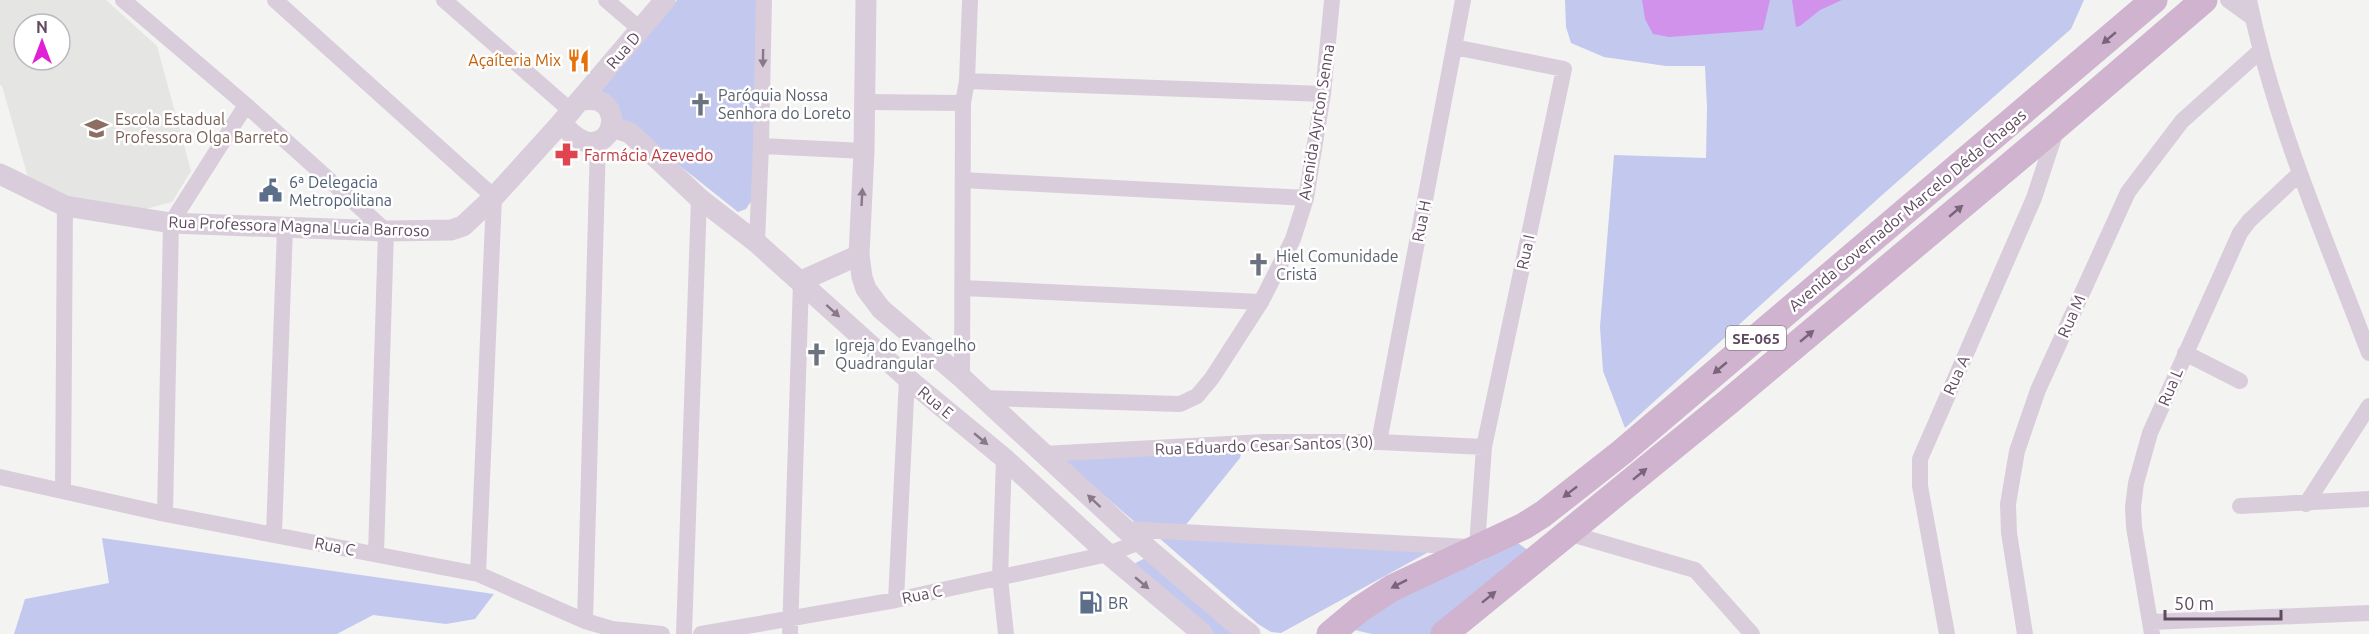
<svg xmlns="http://www.w3.org/2000/svg" width="2369" height="634" viewBox="0 0 2369 634" font-family="Ubuntu,sans-serif">
<style>
.education{fill:#e5e5e4;fill-rule:evenodd}
.green{fill:#c3c8ef}
.water{fill:#d192eb}
.lines{fill:none;stroke-linecap:round;stroke-linejoin:round}
.minor{stroke:#dacddb;stroke-width:16}
.tertiary{stroke:#dacddb;stroke-width:21}
.primary{stroke:#cfb3cf;stroke-width:27}
.oneway{fill:#7b647b}
.oneway2{fill:#8a788a}
.labels{text-anchor:middle;dominant-baseline:central;stroke-width:5;stroke-linejoin:round;paint-order:stroke}
.shield{fill:#fff;stroke:#8f808f;stroke-width:1.5}
.shield-label{font-size:15px;font-weight:bold;fill:#5f4a5f}
.street-label{font-size:16px;fill:#5f4a5f;stroke:#fff}
.food-label{font-size:16px;fill:#c56008;stroke:#fff;text-anchor:end}
.worship-label{font-size:16px;fill:#5b616d;stroke:#fff;text-anchor:start}
.education-label{font-size:16px;fill:#785e54;stroke:#fff;text-anchor:start}
.health-label{font-size:16px;fill:#be3a42;stroke:#fff;text-anchor:start}
.service-label{font-size:16px;fill:#4e5e75;stroke:#fff;text-anchor:start}
</style>
<rect width="100%" height="100%" fill="#f3f4f2"/>
<path class="education" d="M 0,0 L 106,0 L 157,46 L 191,171 L 172,202 L 142,210 L 67,203 L 29,181 L 2,86 L 0,85 ZM 24,24 L 60,24 L 60,60 L 24,60 Z"/>
<path class="green" d="M 677,0 L 760,0 L 752,200 L 746,209 L 738,212 L 611,111 L 602,96 L 600,84 Z
M 1565,0 L 2084,0 L 2071,29 L 1881,196 L 1625,428 L 1603,371 L 1600,327 L 1614,155 L 1706,158 L 1707,108 L 1705,66 L 1666,66 L 1604,57 L 1571,43 L 1566,27 Z
M 1242,451 L 1240,458 L 1185,526 L 1137,524 L 1063,460 Z
M 1158,537 L 1434,549 L 1281,633 L 1271,632 L 1258,624 Z
M 102,538 L 494,594 L 475,619 L 446,624 L 373,615 L 337,634 L 14,634 L 25,599 L 109,583 Z
M 1515,541 L 1532,553 L 1432,634 L 1372,634 L 1350,629 L 1422,585 L 1482,561 Z
M 1147,557 L 1240,634 L 1212,634 L 1132,565 Z"/>
<path class="water" d="M 1642,0 L 1770,0 L 1763,30 L 1669,37 L 1653,34 L 1645,19 Z
M 1792,0 L 1842,0 L 1820,10 L 1800,26 L 1796,27 Z"/>
<g class="lines">
<path class="minor" d="M 123,0 L 246,105 L 386,231 L 376,554
M 275,0 L 494,197 L 478,574
M 444,0 L 571,111
M 606,0 L 641,30
M 2228,0 L 2253,18
M 2249,0 C 2274,121 2325,237 2369,353
M 1454,47 L 1564,69 L 1484,447 L 1477,546
M 967,81 L 1323,94
M 865,102 L 963,103
M 761,146 L 864,151
M 963,180 L 1306,198
M 757,243 L 761,146 L 764,0
M 963,288 L 1261,302
M 2185,353 L 2240,381
M 962,378 L 963,103 L 967,81 L 970,0
M 983,398 L 1180,404 L 1197,396 L 1212,378 L 1261,302 L 1293,239 L 1306,198 L 1323,94 L 1332,0
M 1379,442 L 1463,0
M 1043,454 L 1264,442 L 1379,442 L 1484,447
M 1004,458 L 1000,578 L 1006,634
M 0,477 L 165,514 L 478,574 L 585,621 L 612,629 L 662,634
M 63,490 L 65,206
M 2306,504 L 2369,406
M 2240,506 L 2369,499
M 165,514 L 171,223 L 246,105
M 1125,529 L 1470,547
M 1568,533 L 1695,570 L 1752,634
M 274,534 L 285,228
M 896,600 L 907,378
M 585,621 L 598,142
M 2151,622 L 2369,613
M 684,634 L 699,198
M 701,634 L 896,600 L 1108,554 L 1140,542
M 790,634 L 801,281
M 1947,634 L 1920,486 L 1920,459 L 2034,198 L 2057,128
M 2025,634 L 2009,533 L 2008,504 L 2017,451 L 2038,390 L 2128,192 L 2182,121 L 2260,51
M 2152,634 L 2134,527 L 2133,507 L 2136,483 L 2150,433 L 2240,233 L 2249,221 L 2300,173"/>
<path class="tertiary" d="M 866,0 L 864,151 L 859,255 L 862,277 L 866,289 L 881,309 L 962,378 L 1125,529 L 1230,619 L 1250,634
M 580,100 C 585,100 590,99 595,100 C 621,105 615,147 587,142 C 576,140 568,130 561,123 Z
M 580,100 L 665,0
M 612,127 L 630,133 L 699,198 L 757,243 L 907,378 L 1004,458 L 1108,554 L 1203,634
M 0,174 L 65,206 L 171,223 L 386,231 L 451,230 L 463,226 L 494,197 L 561,123
M 801,281 L 859,255"/>
<path class="primary" d="M 1330,634 L 1360,609 L 1392,588 L 1524,526 L 1543,514 L 1622,452 L 2154,0
M 1444,634 L 1727,403 L 2058,125 L 2204,0"/>
</g>
<defs><path id="oneway-solid" d="M-6-.8H1V-3.2L6.5 0L1 3.2V.8H-6Z" transform="scale(1.5)"/></defs>
<g class="oneway">
<use href="#oneway-solid" transform="translate(2109 38) rotate(140)"/>
<use href="#oneway-solid" transform="translate(1956 211) rotate(-40)"/>
<use href="#oneway-solid" transform="translate(1807 336) rotate(-40)"/>
<use href="#oneway-solid" transform="translate(1720 368) rotate(140)"/>
<use href="#oneway-solid" transform="translate(1640 474) rotate(-39)"/>
<use href="#oneway-solid" transform="translate(1570 492) rotate(142)"/>
<use href="#oneway-solid" transform="translate(1399 584) rotate(153)"/>
<use href="#oneway-solid" transform="translate(1489 597) rotate(-39)"/>
</g>
<g class="oneway2">
<use href="#oneway-solid" transform="translate(763 58) rotate(91)"/>
<use href="#oneway-solid" transform="translate(862 197) rotate(-87)"/>
<use href="#oneway-solid" transform="translate(833 311) rotate(42)"/>
<use href="#oneway-solid" transform="translate(981 439) rotate(40)"/>
<use href="#oneway-solid" transform="translate(1094 501) rotate(-137)"/>
<use href="#oneway-solid" transform="translate(1142 583) rotate(40)"/>
</g>
<defs>
<symbol id="restaurant-bare" viewBox="-9 -9 18 18"><path d="M-5-6h1v4h1v-4h1v4h1v-4h1v5L-1.5 .5V6h-2V.5L-5-1ZM5-6V6H3V1.5H1.5Q1.5-4 5-6Z" fill="#e8710a" stroke="#fff" stroke-width="2.5" paint-order="stroke"/></symbol>
<symbol id="church-bare" viewBox="-9 -9 18 18"><path d="M-1.2-6h2.4v3.5h3.3v2.4h-3.3V6h-2.4V-.1h-3.3v-2.4h3.3Z" fill="#6b7280" stroke="#fff" stroke-width="2.5" paint-order="stroke"/></symbol>
<symbol id="school-bare" viewBox="-9 -9 18 18"><path d="M0-5L7-2L0 1L-7-2ZM-4 1L0 2.5L4 1V4Q0 6-4 4Z" fill="#8d6e63" stroke="#fff" stroke-width="2.5" paint-order="stroke"/></symbol>
<symbol id="pharmacy-bare" viewBox="-9 -9 18 18"><path d="M-2-6h4v4h4v4h-4v4h-4v-4h-4v-4h4Z" fill="#e0444e" stroke="#fff" stroke-width="2.5" paint-order="stroke"/></symbol>
<symbol id="civic-bare" viewBox="-9 -9 18 18"><path d="M-.6-6.5H3V-4.5H.6V-3L4-1V1h2V6H-6V1h2V-1L-.6-3ZM-1.2 2.5V6h2.4V2.5Z" fill="#5c6f8a" stroke="#fff" stroke-width="2.5" paint-order="stroke"/></symbol>
<symbol id="fuel-bare" viewBox="-9 -9 18 18"><path d="M-5.5-6h7V0h2V4h1.3V-2.5L3-4.5l.8-.8L6-3V5H2.5V1h-1V6h-7ZM-4.2-4.7v3.2H.2V-4.7Z" fill="#5c6f8a" stroke="#fff" stroke-width="2.5" paint-order="stroke"/></symbol>
</defs>
<g fill-rule="evenodd">
<use href="#restaurant-bare" x="562" y="44" width="33" height="33"/>
<use href="#church-bare" x="684" y="88" width="33" height="33"/>
<use href="#school-bare" x="80" y="112" width="33" height="33"/>
<use href="#pharmacy-bare" x="550" y="138" width="33" height="33"/>
<use href="#civic-bare" x="254" y="174" width="33" height="33"/>
<use href="#church-bare" x="1242" y="248" width="33" height="33"/>
<use href="#church-bare" x="800" y="338" width="33" height="33"/>
<use href="#fuel-bare" x="1074" y="586" width="33" height="33"/>
</g>
<g class="labels">
<rect class="shield" x="1726" y="326" width="60" height="24" rx="4.5"/>
<g class="shield-label">
<text x="1756" y="338">SE-065</text>
</g>
<g class="street-label">
<text transform="translate(623 50) rotate(-49)">Rua D</text>
<text transform="translate(1316 122) rotate(-81)">Avenida Ayrton Senna</text>
<text transform="translate(1907 210) rotate(-40)">Avenida Governador Marcelo Déda Chagas</text>
<text transform="translate(1421 221) rotate(-79)">Rua H</text>
<text transform="translate(299 226) rotate(2)">Rua Professora Magna Lucia Barroso</text>
<text transform="translate(1525 252) rotate(-78)">Rua I</text>
<text transform="translate(2071 316) rotate(-66)">Rua M</text>
<text transform="translate(1956 375) rotate(-66)">Rua A</text>
<text transform="translate(2170 387) rotate(-67)">Rua L</text>
<text transform="translate(936 402) rotate(40)">Rua E</text>
<text transform="translate(1264 445) rotate(-2)">Rua Eduardo Cesar Santos (30)</text>
<text transform="translate(335 546) rotate(11)">Rua C</text>
<text transform="translate(922 594) rotate(-12)">Rua C</text>
</g>
<g class="food-label">
<text x="561" y="60">Açaíteria Mix</text>
</g>
<g class="worship-label">
<text x="718" y="95">Paróquia Nossa<tspan x="718" dy="18">Senhora do Loreto</tspan></text>
<text x="1276" y="256">Hiel Comunidade<tspan x="1276" dy="18">Cristã</tspan></text>
<text x="835" y="345">Igreja do Evangelho<tspan x="835" dy="18">Quadrangular</tspan></text>
</g>
<g class="education-label">
<text x="115" y="119">Escola Estadual<tspan x="115" dy="18">Professora Olga Barreto</tspan></text>
</g>
<g class="health-label">
<text x="584" y="155">Farmácia Azevedo</text>
</g>
<g class="service-label">
<text x="289" y="182">6ª Delegacia<tspan x="289" dy="18">Metropolitana</tspan></text>
<text x="1108" y="603">BR</text>
</g>
</g>
<g transform="translate(42 42)"><circle r="28" fill="#ffffff" stroke="#bfb7bf" stroke-width="1.5"/>
<path d="M0-4.5L10 22L0 15L-10 22Z" fill="#e120d5"/>
<text y="-9" font-size="16" font-weight="bold" text-anchor="middle" fill="#5f4a5f">N</text>
</g>
<path d="M2165 610v9h116v-9" fill="none" stroke="#5f4a5f" stroke-width="3"/>
<text x="2174" y="610" font-size="18" fill="#5f4a5f" stroke="#ffffff" stroke-width="4.5" paint-order="stroke">50 m</text>
</svg>
